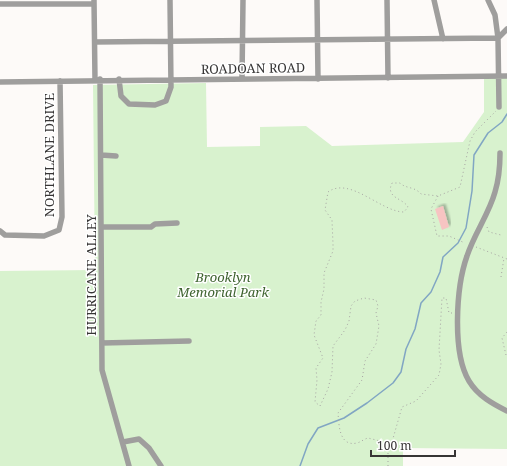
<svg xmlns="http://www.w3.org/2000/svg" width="507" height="466" viewBox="0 0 507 466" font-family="'Noto Serif',serif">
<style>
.green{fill:#d8f2ce}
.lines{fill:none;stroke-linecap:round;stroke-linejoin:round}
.stream{stroke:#81a6c3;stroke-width:1.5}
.building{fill:#f7c4c2;filter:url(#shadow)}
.path{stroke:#a7a4a3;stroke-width:1;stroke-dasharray:1 3;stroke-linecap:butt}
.minor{stroke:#9f9e9d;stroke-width:5.5}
.labels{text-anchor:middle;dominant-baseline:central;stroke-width:3;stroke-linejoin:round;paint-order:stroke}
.street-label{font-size:13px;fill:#373535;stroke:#fff}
.park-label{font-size:13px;font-style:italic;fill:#3e632f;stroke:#fff}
</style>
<defs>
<filter id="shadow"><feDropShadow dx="2.5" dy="-2.5" stdDeviation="1" flood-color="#0004"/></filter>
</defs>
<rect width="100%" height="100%" fill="#fdfaf8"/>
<path class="green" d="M 484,76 L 507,76 L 507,449 L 403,448 L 403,466 L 0,466 L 0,271 L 95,270 L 93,85 L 206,83 L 207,147 L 260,146 L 260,127 L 306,126 L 332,146 L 463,142 L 484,112 Z"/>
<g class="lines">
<path class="stream" d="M 300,466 L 308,444 L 318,428 L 344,418 L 367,403 L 393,383 L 401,372 L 406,349 L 415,329 L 421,303 L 431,292 L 440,272 L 443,257 L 458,243 L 466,228 L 472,191 L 474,155 L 488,133 L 502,122 L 507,114"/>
</g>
<path class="building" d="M 443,206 L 449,227 L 442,230 L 435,209 Z"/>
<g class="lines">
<path class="path" d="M 438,196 L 431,209 L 437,236 L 449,236 L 465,243
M 487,227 L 489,232 L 501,235
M 476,247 L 507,259
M 501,277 L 504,258
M 452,313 L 449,313 L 446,298 L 442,298 L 439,350 L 441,364 L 439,375 L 416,401 L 402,407 L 392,442 L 384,442 L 368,438 C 364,439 361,442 357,443 C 339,447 339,425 338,413 L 362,380 L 365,361 L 376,344 L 379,326 L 376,313 L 378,306 L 376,300 L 364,298 L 355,301 L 351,306 L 349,321 L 345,330 L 333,346 L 332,372 L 328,389 L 320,406 L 315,402 L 317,380 L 316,368 L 323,358 L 314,335 L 316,321 L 321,315 L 321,302 L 324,289 L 324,273 L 333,251 L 333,244 L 332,220 L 325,210 L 328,192 C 350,176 381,212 404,212 L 408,207 C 403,198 385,198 392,183 L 400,183 C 406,189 414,186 421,194 L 438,196 L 460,187 L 470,141 L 475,132 L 496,111
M 506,355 L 502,338 L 507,332
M 388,466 L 388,442"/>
<path class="minor" d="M 94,0 L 95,80
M 317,0 L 318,79
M 387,0 L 388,78
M 434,0 L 443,39
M 0,4 L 94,4
M 95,42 L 498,38 L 495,15 L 488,0
M 100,79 L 102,370 L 129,466
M 119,79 L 121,96 L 129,104 L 155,105 L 166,101 L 171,87 L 170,0
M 242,79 L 243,0
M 0,82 L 507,76
M 499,107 L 498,38 L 507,29
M 500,153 C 500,166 499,179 495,192 C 489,214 474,234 467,256 C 456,287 452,353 469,381 C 478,396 493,404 507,411
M 101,155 L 116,156
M 101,227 L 151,227 L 155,224 L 177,223
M 0,231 L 5,235 L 44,236 L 59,230 L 62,217 L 60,81
M 102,343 L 189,341
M 123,442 L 139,439 L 149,448 L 161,466"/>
</g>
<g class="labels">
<g class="street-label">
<text transform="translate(253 68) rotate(-1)">ROADOAN ROAD</text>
<text transform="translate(49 155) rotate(-90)">NORTHLANE DRIVE</text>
<text transform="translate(91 275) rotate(-90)">HURRICANE ALLEY</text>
</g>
<g class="park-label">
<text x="223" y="277">Brooklyn<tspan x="223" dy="15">Memorial Park</tspan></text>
</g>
</g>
<path d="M371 450v6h84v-6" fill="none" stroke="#373535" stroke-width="2"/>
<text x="377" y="450" font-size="12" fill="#373535" stroke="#ffffff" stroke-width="3" paint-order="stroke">100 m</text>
</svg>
